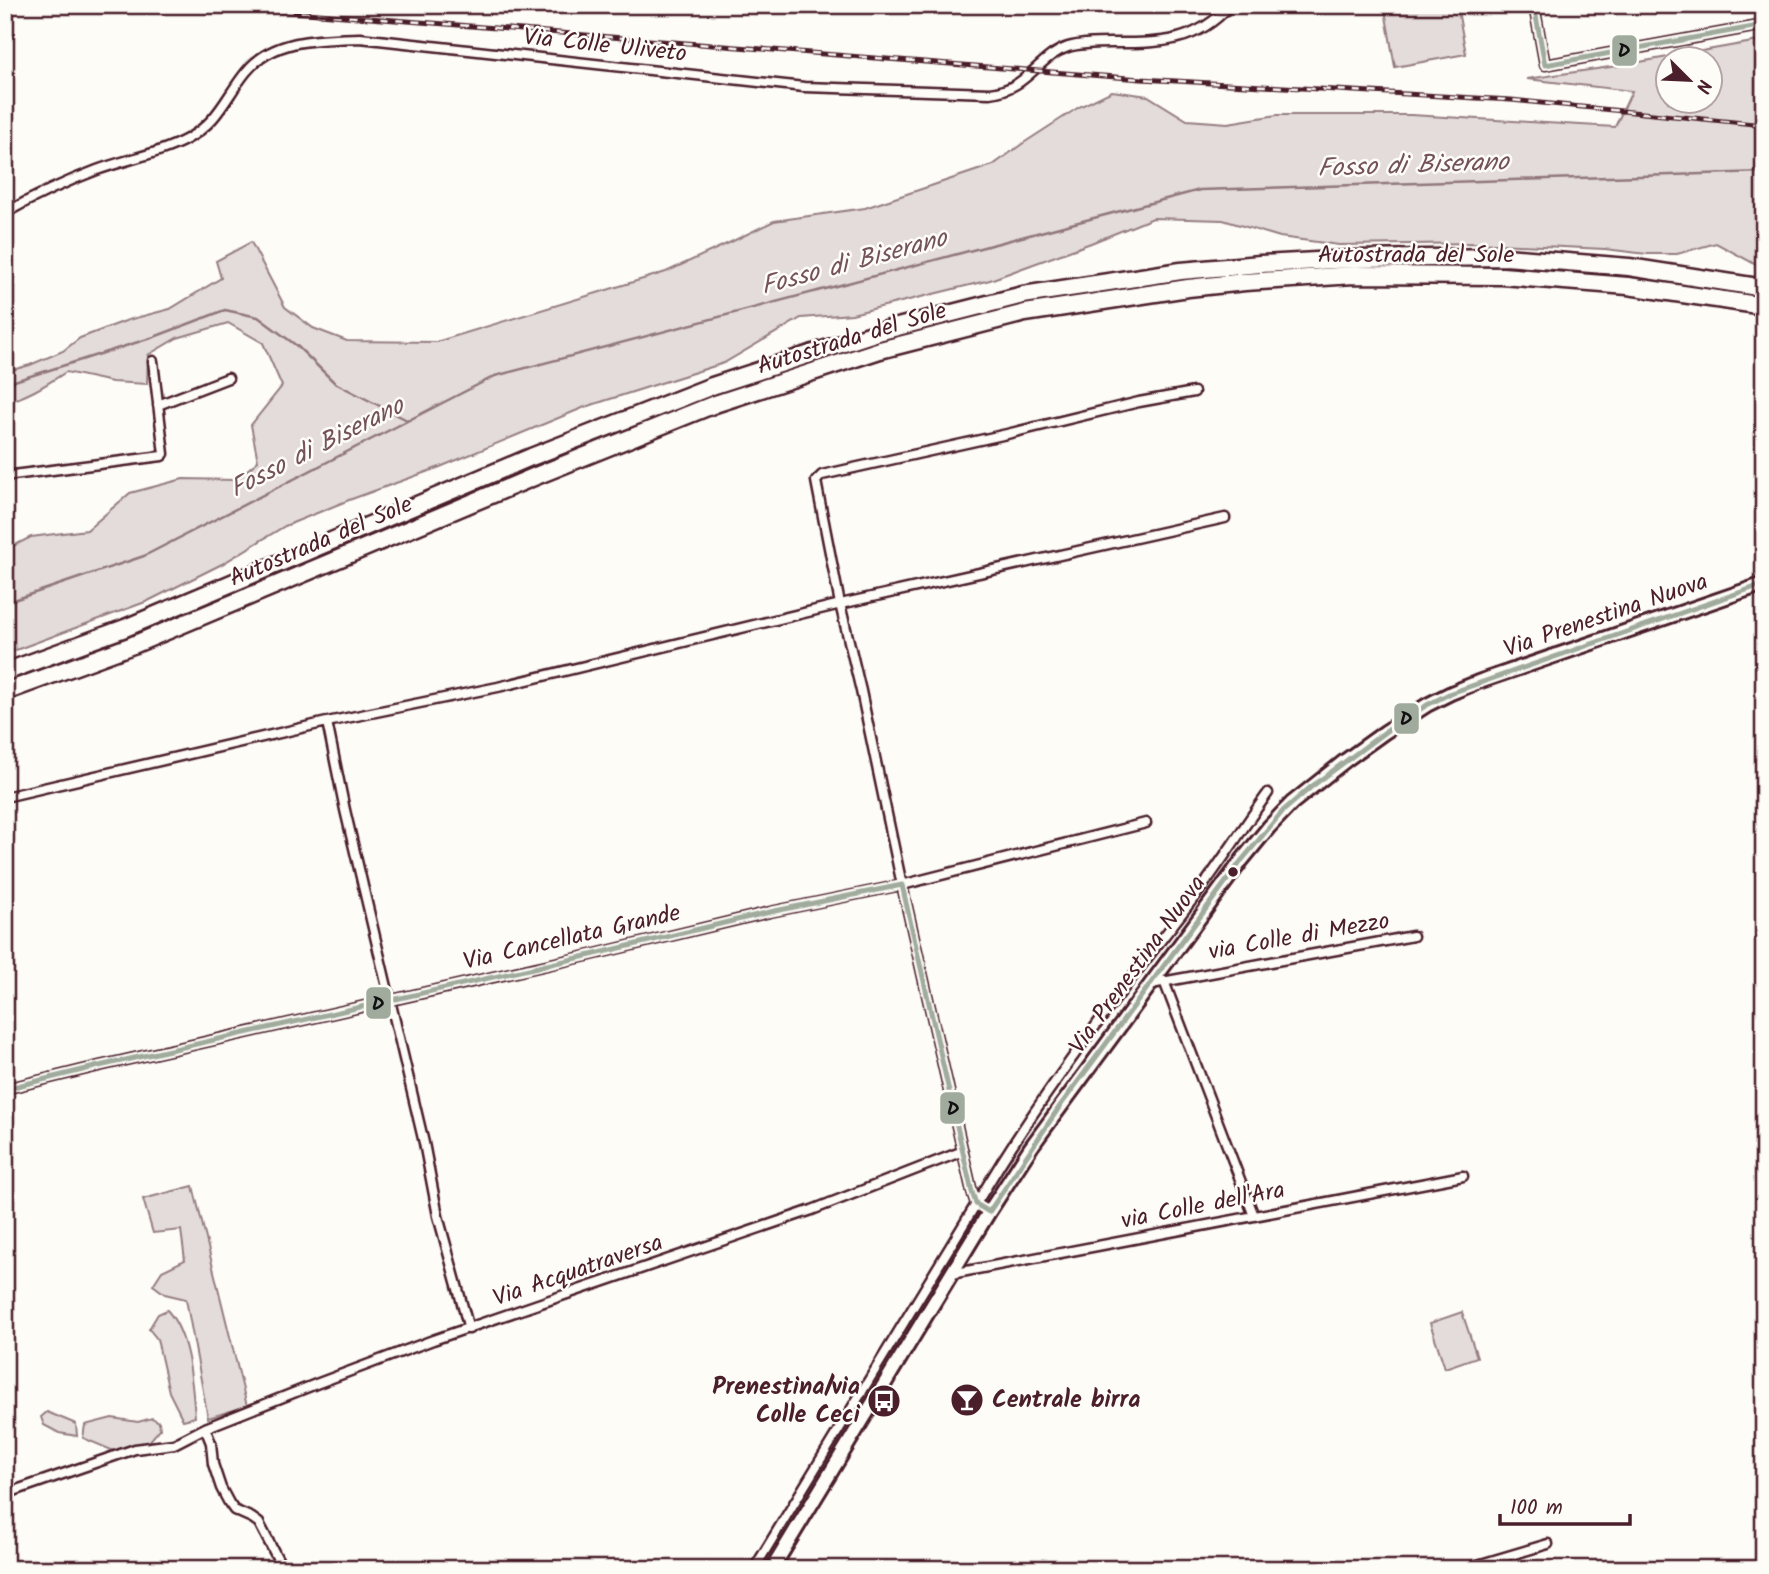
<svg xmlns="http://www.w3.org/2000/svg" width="1769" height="1574" viewBox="0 0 1769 1574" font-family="Kalam,sans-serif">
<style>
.green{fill:#e3dcda;stroke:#967e82;stroke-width:2;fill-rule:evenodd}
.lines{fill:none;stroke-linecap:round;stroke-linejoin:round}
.stream{stroke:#91777b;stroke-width:2.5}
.minor-casing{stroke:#4a1f2b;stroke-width:13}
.secondary-casing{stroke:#4a1f2b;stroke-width:18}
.motorway-casing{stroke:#4a1f2b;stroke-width:21}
.minor{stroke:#fdfcf7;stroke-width:8}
.secondary{stroke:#fdfcf7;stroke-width:12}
.motorway{stroke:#fdfcf7;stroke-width:16}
.rail-casing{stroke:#4a1f2b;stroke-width:5}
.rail{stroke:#fdfcf7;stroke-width:2.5;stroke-dasharray:8;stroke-linecap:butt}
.bus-1-casing{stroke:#fdfcf7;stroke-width:10}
.bus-1{stroke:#a0ab9d;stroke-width:5}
.bus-dot{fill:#4a1f2b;stroke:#fdfcf7;stroke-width:2.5}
.labels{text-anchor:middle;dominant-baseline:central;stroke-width:5;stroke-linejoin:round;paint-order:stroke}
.street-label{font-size:24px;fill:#4a1f2b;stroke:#fdfcf7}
.poi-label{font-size:24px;font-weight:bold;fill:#4a1f2b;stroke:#fdfcf7;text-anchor:end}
.water-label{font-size:26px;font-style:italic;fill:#73525a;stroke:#fdfcf7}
.line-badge{stroke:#fdfcf7;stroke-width:2.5}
.pale-badge-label{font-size:19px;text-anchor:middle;font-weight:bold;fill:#111}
</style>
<rect width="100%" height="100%" fill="#fdfcf7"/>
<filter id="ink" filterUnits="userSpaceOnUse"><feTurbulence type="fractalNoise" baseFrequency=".0143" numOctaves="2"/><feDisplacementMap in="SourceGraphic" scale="14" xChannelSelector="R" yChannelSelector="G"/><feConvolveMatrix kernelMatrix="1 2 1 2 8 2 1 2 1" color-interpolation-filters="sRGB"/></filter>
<g filter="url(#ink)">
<path class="green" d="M 1384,5 L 1457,5 L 1466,54 L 1395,67 Z
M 1764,40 L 1764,233 L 1761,240 L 1764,242 L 1764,269 L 1716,243 L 1677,254 L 1647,254 L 1605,249 L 1477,243 L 1339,245 L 1280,237 L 1223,220 L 1153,218 L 1091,243 L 990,280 L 852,314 L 801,318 L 724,363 L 585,407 L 440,467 L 349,500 L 285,526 L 222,564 L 148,601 L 5,654 L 5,550 L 31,537 L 87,530 L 130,493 L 183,479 L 235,480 L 258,461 L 251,425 L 282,386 L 263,343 L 228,323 L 177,338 L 148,355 L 147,384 L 112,382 L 66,372 C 47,384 28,397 5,402 L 5,372 L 30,365 L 63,351 L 80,338 L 128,320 L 170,309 L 221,278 L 216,261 L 251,242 L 285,307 L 313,328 L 347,341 L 436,342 L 666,272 L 731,242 L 774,221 L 865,208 L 993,165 L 1022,144 L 1079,107 L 1112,91 L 1148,96 L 1187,120 L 1228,123 L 1277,115 L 1411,115 L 1615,127 L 1632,91 L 1527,79 L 1617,66 ZM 1668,60 L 1710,60 L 1710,102 L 1668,102 Z
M 193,1186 L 247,1406 L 208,1418 L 186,1299 L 165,1294 L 153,1285 L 162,1271 L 185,1260 L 181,1230 L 153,1233 L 143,1199 Z
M 167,1310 C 190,1335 192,1384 195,1417 L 183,1420 L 169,1392 L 157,1339 L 149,1329 L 158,1314 Z
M 1462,1312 L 1477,1357 L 1445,1368 L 1430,1323 Z
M 47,1412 L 76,1424 L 77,1436 L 59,1433 L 44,1425 L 41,1417 Z
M 112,1418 L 138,1422 L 152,1418 L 159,1422 L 160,1429 L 149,1442 L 116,1452 L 83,1438 L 85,1425 Z"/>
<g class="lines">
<path class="stream" d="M 5,384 L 154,337 L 225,310 L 258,317 L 297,346 L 335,383 L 407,420
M 5,603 L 144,556 L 495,376 L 1200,190 L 1764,172"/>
<defs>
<path id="minor" d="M 1534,5 L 1545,65 L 1764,25
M 5,213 C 35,196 65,182 97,170 C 127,159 159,154 187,139 C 219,121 225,98 246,72 C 273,38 321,39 360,38 L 804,87 L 990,93 C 1028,89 1037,57 1068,47 C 1082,43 1097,43 1111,43 C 1158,43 1196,44 1230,5
M 158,405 L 228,378
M 5,476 L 162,456 L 164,454 L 153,361
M 327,722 L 345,810 L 424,1143 L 438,1216 L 469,1329
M 5,797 L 327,722 L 498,687 L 845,603 L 1225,518
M 1164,981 L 1254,1216
M 1151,984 L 1413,936
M 5,1089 L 99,1066 L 591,955 L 770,912 L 902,885 L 1146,823
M 989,1212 L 976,1204 L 972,1192 L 902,885 L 861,691 L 840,604 L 816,481 L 822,475 L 1007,434 L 1139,402 L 1194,392
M 951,1274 L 1463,1176
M 205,1428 L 316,1384 L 433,1340 L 812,1210 L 963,1151
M 5,1494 L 135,1449 L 174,1444 L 205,1428 L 211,1443 L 213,1464 L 221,1488 L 229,1503 L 234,1510 L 252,1518 L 259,1523 L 283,1569
M 754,1569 L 1001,1163 C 1060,1069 1129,981 1197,894 C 1222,861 1244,826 1268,793
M 1464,1569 L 1548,1544"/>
<path id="secondary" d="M 772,1569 L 989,1212 L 1031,1147 L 1242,860 L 1269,827 L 1292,803 L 1346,760 L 1385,732 L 1427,705 L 1451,693 L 1478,682 L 1764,584"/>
<path id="motorway" d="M 5,672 L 125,628 L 531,457 L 712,386 L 878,332 L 1023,295 L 1181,271 L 1260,264 L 1352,259 L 1505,257 L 1629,267 L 1764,288
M 5,692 L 133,645 L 536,476 L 715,404 L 880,350 L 1025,313 L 1188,288 L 1245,282 L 1354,275 L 1502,276 L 1628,286 L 1764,306"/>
</defs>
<use href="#minor" class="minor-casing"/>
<use href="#secondary" class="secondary-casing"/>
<use href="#motorway" class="motorway-casing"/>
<use href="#minor" class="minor"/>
<use href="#secondary" class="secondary"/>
<use href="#motorway" class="motorway"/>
<defs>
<path id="rail" d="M 205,5 L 1141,79 L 1511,100 L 1764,125"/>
</defs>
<use href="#rail" class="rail-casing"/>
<use href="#rail" class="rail"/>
<defs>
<path id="bus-1" d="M 1534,5 L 1545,65 L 1764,25
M 5,1089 L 99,1066 L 591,955 L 770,912 L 902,885 L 972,1192 L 976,1204 L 989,1212 L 1060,1106 L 1242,860 L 1283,811 L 1311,787 L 1385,732 L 1427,705 L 1451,693 L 1764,584"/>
</defs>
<use href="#bus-1" class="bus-1-casing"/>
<use href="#bus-1" class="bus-1"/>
</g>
</g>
<defs>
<symbol id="bar-disc" viewBox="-11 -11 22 22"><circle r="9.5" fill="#4a1f2b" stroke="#fdfcf7"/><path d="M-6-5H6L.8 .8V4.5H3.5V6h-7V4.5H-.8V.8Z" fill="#fff"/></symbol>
<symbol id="bus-disc" viewBox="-11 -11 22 22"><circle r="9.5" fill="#4a1f2b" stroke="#fdfcf7"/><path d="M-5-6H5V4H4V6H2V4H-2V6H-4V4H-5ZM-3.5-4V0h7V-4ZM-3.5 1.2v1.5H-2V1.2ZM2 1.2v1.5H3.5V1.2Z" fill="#fff"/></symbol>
</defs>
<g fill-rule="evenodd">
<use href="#bar-disc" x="948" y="1381" width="38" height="38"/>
<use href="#bus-disc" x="865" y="1382" width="38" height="38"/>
</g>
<circle class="bus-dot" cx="1233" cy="872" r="6"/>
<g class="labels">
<g class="street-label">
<text transform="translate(605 46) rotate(6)">Via Colle Uliveto</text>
<text x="1416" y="255">Autostrada del Sole</text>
<text transform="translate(852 339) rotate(-17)">Autostrada del Sole</text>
<text transform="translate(321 542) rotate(-23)">Autostrada del Sole</text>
<text transform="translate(1606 616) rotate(-19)">Via Prenestina Nuova</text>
<text transform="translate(1299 937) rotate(-10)">via Colle di Mezzo</text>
<text transform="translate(572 938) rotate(-13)">Via Cancellata Grande</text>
<text transform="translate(1138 965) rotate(-54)">Via Prenestina Nuova</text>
<text transform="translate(1203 1206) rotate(-11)">via Colle dell'Ara</text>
<text transform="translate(578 1271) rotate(-19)">Via Acquatraversa</text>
</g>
<g class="poi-label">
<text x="860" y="1387">Prenestina/via<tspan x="860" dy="28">Colle Ceci</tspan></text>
<text x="992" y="1400" text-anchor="start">Centrale birra</text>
</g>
<g class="water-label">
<text transform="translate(1413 166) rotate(-2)">Fosso di Biserano</text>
<text transform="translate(854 263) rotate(-15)">Fosso di Biserano</text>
<text transform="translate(317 448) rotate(-27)">Fosso di Biserano</text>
</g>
</g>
<g class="line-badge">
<rect x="1611" y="34" width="27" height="33" rx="7" fill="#a0ab9d"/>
<rect x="1393" y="702" width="27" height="33" rx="7" fill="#a0ab9d"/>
<rect x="365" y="986" width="27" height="34" rx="7" fill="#a0ab9d"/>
<rect x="939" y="1091" width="27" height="34" rx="7" fill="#a0ab9d"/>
</g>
<g class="pale-badge-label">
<text x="1624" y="57">D</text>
<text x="1406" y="725">D</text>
<text x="378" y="1010">D</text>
<text x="953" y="1115">D</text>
</g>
<rect width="1769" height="1574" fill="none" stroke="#fdfcf7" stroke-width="28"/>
<rect x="14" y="14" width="1741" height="1546" fill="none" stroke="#4a1f2b" stroke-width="2.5" filter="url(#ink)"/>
<g transform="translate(1689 80) rotate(114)"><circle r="33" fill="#fdfcf7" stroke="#b5a4a5" stroke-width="2"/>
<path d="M0-5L12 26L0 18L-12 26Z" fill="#4a1f2b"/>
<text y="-10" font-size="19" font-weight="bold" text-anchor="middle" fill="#4a1f2b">N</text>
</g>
<path d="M1500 1514v10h130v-10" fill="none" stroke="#4a1f2b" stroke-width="3.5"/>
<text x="1510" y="1514" font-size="21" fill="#4a1f2b" stroke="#fdfcf7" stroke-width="5" paint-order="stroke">100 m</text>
</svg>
